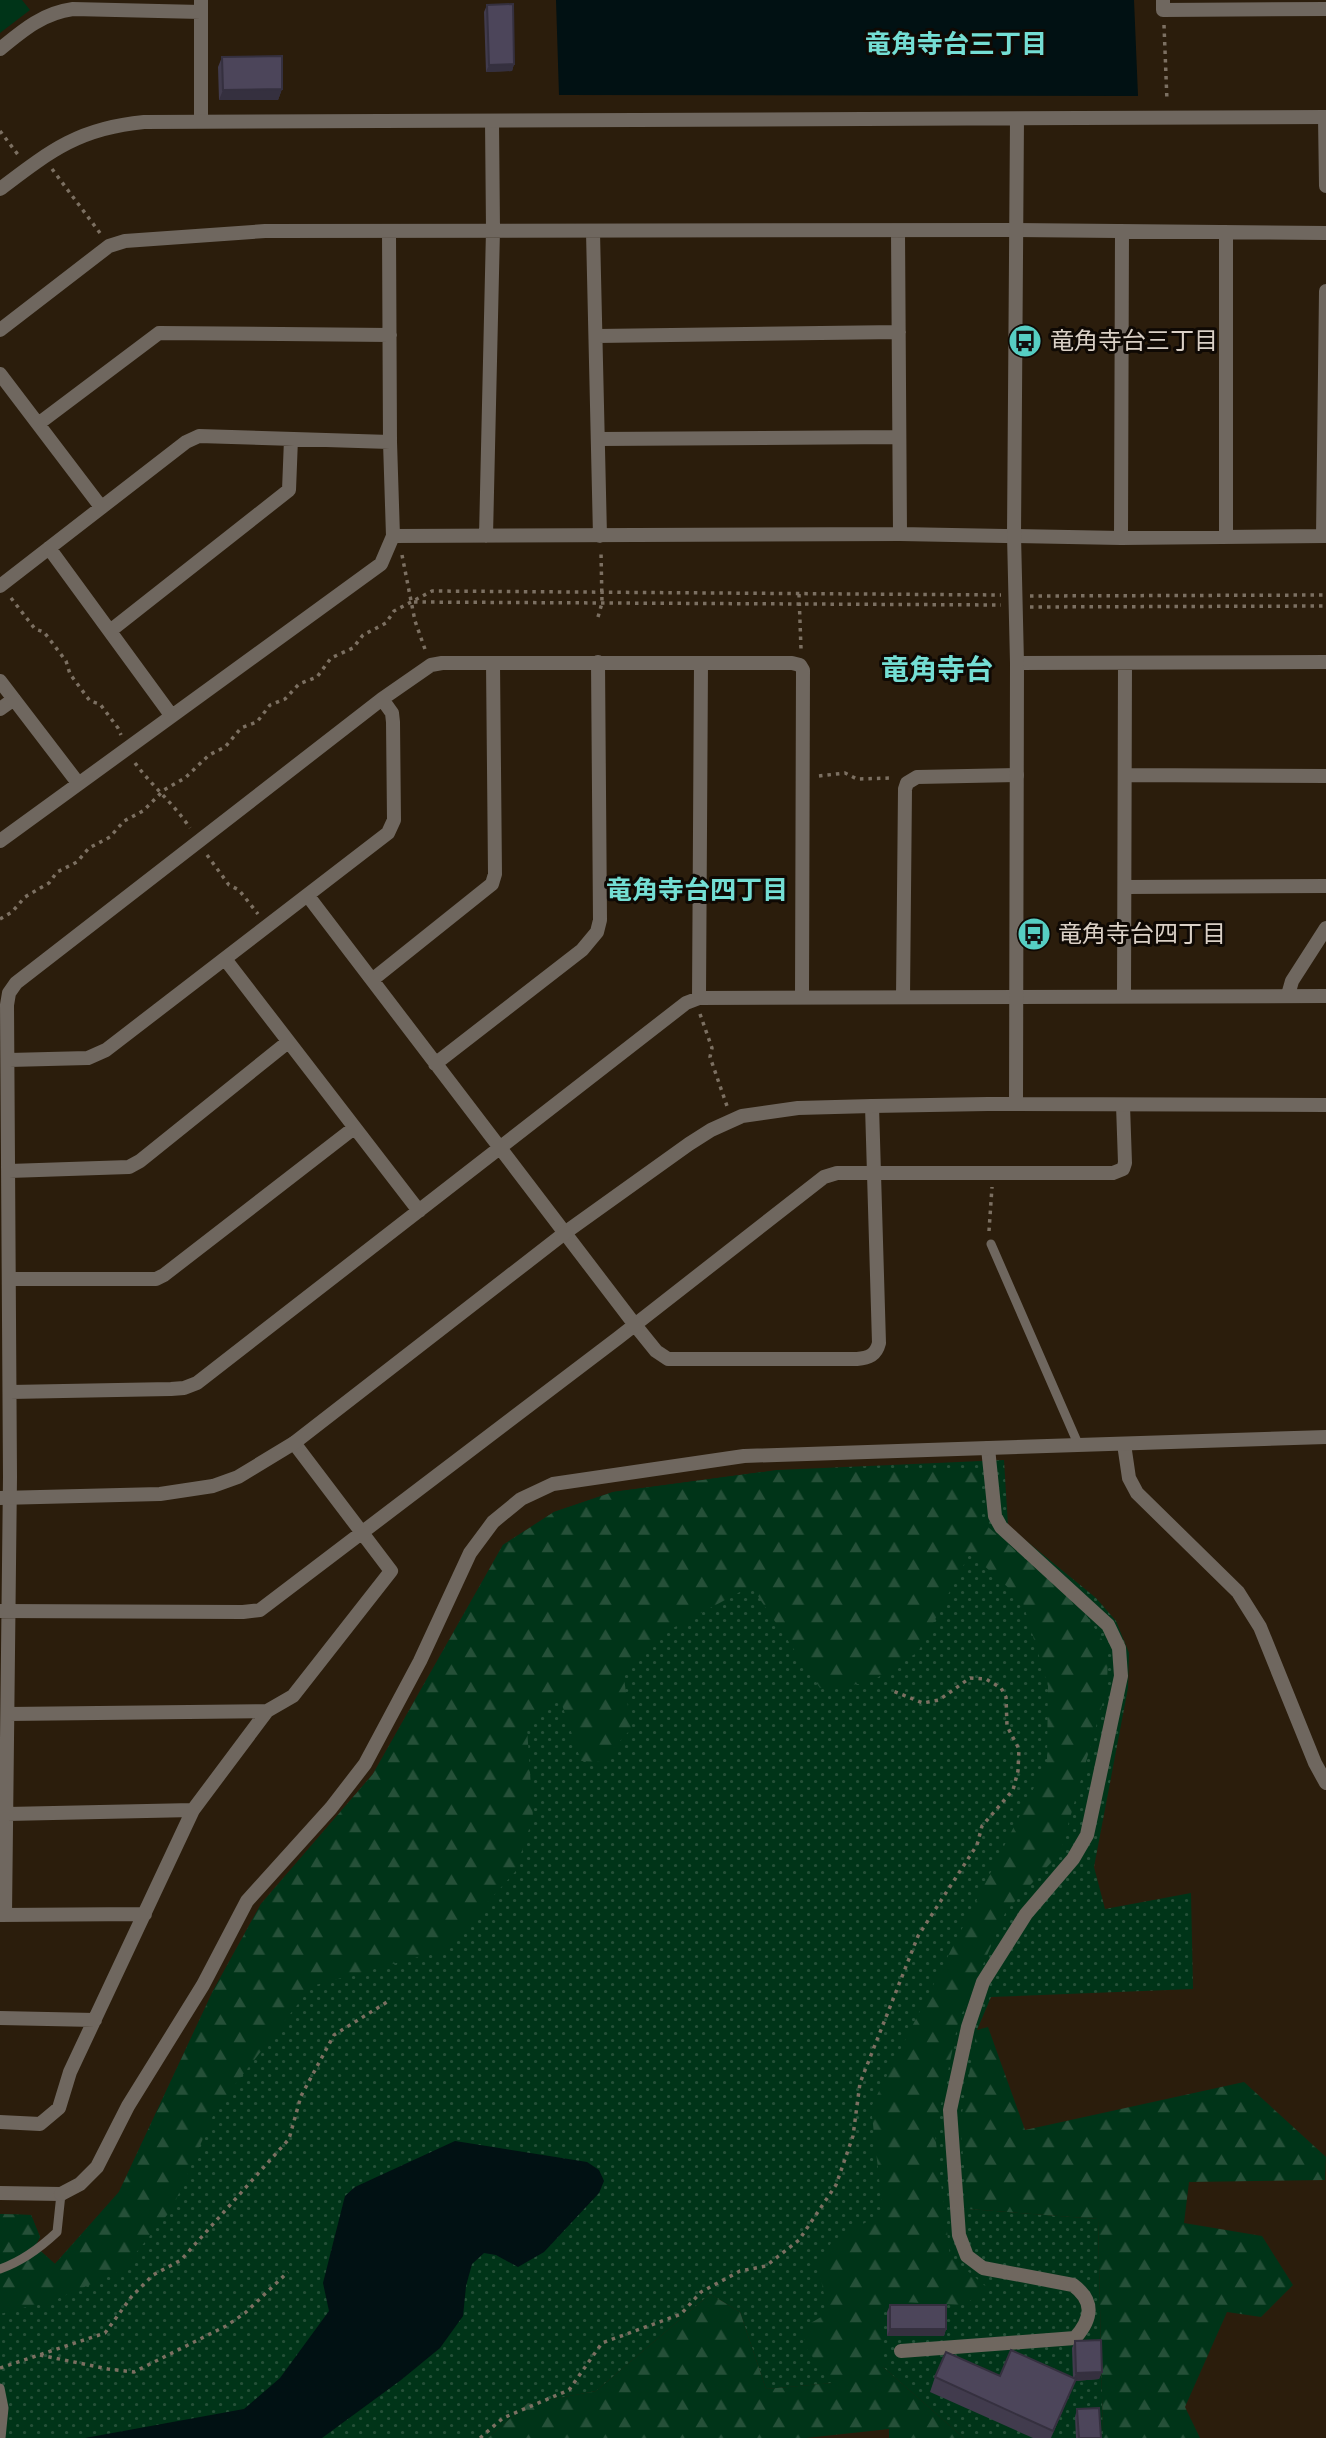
<svg xmlns="http://www.w3.org/2000/svg" width="1326" height="2438" viewBox="0 0 1326 2438" font-family="'DejaVu Sans','Noto Sans JP',sans-serif">
<style>
.grass{fill:url(#grass-dots)}
.forest{fill:url(#forest-firs)}
.park{fill:#003418}
.water{fill:#011113}
.lines{fill:none;stroke-linecap:round;stroke-linejoin:round}
.path{stroke:#7c7062;stroke-width:3.5;stroke-dasharray:3.5 5;stroke-linecap:butt}
.service{stroke:#6f675f;stroke-width:9}
.minor{stroke:#6f675f;stroke-width:14}
.tertiary{stroke:#6f675f;stroke-width:14}
.wall{fill:#413b4d}
.shaded-wall{fill:#35303f}
.building{fill:#4c455a;stroke:#35303f;stroke-width:2}
.labels{text-anchor:middle;dominant-baseline:central;stroke-width:6;stroke-linejoin:round;paint-order:stroke}
.poi-label{font-size:24px;fill:#dad0c6;stroke:#0f0904;text-anchor:start}
.neighbourhood-label{font-size:26px;font-weight:bold;fill:#74ded4;stroke:#0f0904}
.quarter-label{font-size:28px;font-weight:bold;fill:#74ded4;stroke:#0f0904}
</style>
<defs>
<pattern id="grass-dots" width="8" height="8" patternUnits="userSpaceOnUse" patternTransform="scale(1.75)"><rect width="8" height="8" fill="#003418"/><path d="M2 2h.1M6 6h.1" fill="none" stroke="#255038" stroke-width="1.8" stroke-linecap="round"/></pattern>
<pattern id="forest-firs" width="22" height="20" patternUnits="userSpaceOnUse" patternTransform="scale(1.75)"><rect width="22" height="20" fill="#003418"/><path d="M5 1l3.5 6h-7zM16 11l3.5 6h-7z" fill="#255038"/></pattern>
</defs>
<rect width="100%" height="100%" fill="#2b1d0c"/>
<path class="grass" d="M 1004,1460 L 1008,1526 L 1096,1598 L 1116,1621 L 1129,1653 L 1128,1688 L 1094,1867 L 1105,1909 L 1191,1893 L 1193,1989 L 991,1997 L 977,2030 L 968,2209 L 1098,2219 L 1103,2438 L 964,2438 L 883,2367 L 833,2383 L 766,2389 L 740,2312 L 710,2294 L 596,2391 L 527,2404 L 488,2438 L 0,2438 L 0,2214 L 31,2215 L 40,2237 L 35,2246 L 55,2264 L 119,2192 L 213,1991 L 261,1904 L 373,1774 L 503,1545 L 554,1512 L 613,1492 L 778,1470 Z"/>
<path class="forest" d="M 778,1470 L 982,1471 L 981,1521 L 1081,1607 L 1108,1649 L 1107,1688 L 1060,1853 L 1006,1911 L 958,2023 L 935,2134 L 950,2256 L 990,2290 L 962,2305 L 882,2301 L 883,2367 L 964,2438 L 889,2438 L 889,2429 L 806,2438 L 488,2438 L 527,2404 L 596,2391 L 710,2294 L 740,2312 L 766,2389 L 832,2383 L 803,2344 L 809,2324 L 828,2313 L 818,2266 L 832,2241 L 883,2213 L 871,2107 L 1047,1762 L 1048,1686 L 1022,1600 L 970,1553 L 918,1652 L 869,1683 L 820,1688 L 751,1586 L 673,1628 L 623,1671 L 631,1729 L 601,1762 L 581,1761 L 558,1693 L 527,1728 L 533,1817 L 515,1872 L 444,1950 L 312,1986 L 216,2109 L 172,2209 L 121,2271 L 57,2299 L 0,2314 L 0,2214 L 31,2215 L 40,2237 L 35,2246 L 55,2264 L 119,2192 L 213,1991 L 261,1904 L 373,1774 L 503,1545 L 554,1512 L 613,1492 Z
M 988,2027 L 1025,2130 L 1244,2082 L 1326,2157 L 1325,2180 L 1189,2182 L 1184,2223 L 1262,2236 L 1293,2285 L 1261,2317 L 1227,2312 L 1185,2407 L 1200,2438 L 1103,2438 L 1098,2219 L 968,2209 L 960,2124 L 977,2030 Z"/>
<path class="park" d="M 0,0 L 22,0 L 30,10 L 0,33 Z"/>
<path class="water" d="M 556,0 L 1134,0 L 1138,96 L 559,95 Z
M 455,2141 L 587,2162 L 599,2170 L 604,2181 L 599,2193 L 544,2252 L 518,2267 L 496,2255 L 484,2253 L 472,2264 L 466,2286 L 463,2316 L 440,2348 L 401,2380 L 322,2438 L 85,2438 L 244,2409 L 280,2378 L 329,2311 L 323,2283 L 345,2196 L 355,2187 Z"/>
<g class="lines">
<path class="path" d="M 1164,25 L 1167,101
M 0,131 L 19,156
M 52,169 L 100,233
M 402,555 L 415,621 L 426,652
M 799,594 L 801,649
M 1030,596 L 1326,595
M 11,598 L 35,629 L 44,632 L 66,661 L 70,674 L 90,701 L 100,704 L 118,728 L 121,735
M 414,602 L 1001,605
M 1030,607 L 1326,606
M 598,617 L 602,603 L 601,552
M 135,763 C 152,786 174,804 190,828
M 819,776 L 845,773 L 857,779 L 893,778
M 207,855 L 229,885 L 239,890 L 258,914
M 0,919 L 12,912 L 25,897 L 49,883 L 57,872 L 77,862 L 89,848 L 110,837 L 124,821 L 143,811 L 164,790 L 185,778 L 209,755 L 225,747 L 241,728 L 257,722 L 270,705 L 285,699 L 299,684 L 317,677 L 331,658 L 353,648 L 363,635 L 386,623 L 394,611 L 432,591 L 1001,595
M 700,1014 L 712,1048 L 710,1057 L 727,1106
M 989,1231 L 992,1187
M 40,2355 L 108,2369 L 134,2372 L 226,2326 L 245,2313 L 288,2272
M 0,2368 L 105,2333 L 132,2296 L 153,2275 L 181,2260 L 289,2139 L 301,2096 L 334,2035 L 387,2002
M 480,2438 L 503,2418 L 569,2390 L 602,2343 L 681,2314 L 701,2292 L 740,2271 L 766,2266 L 799,2240 L 836,2185 L 853,2136 L 860,2083 L 918,1936 L 977,1845 L 982,1826 L 1013,1790 L 1018,1771 L 1019,1749 L 1007,1726 L 1006,1697 L 1001,1688 L 986,1679 L 970,1678 L 939,1700 L 923,1703 L 893,1691"/>
<path class="service" d="M 991,1244 L 1079,1446
M 0,2269 C 23,2261 40,2248 57,2232 L 61,2194
M 0,2388 L 4,2408 L 1,2438"/>
<path class="minor" d="M 1163,0 L 1163,10 L 1326,9
M 0,49 C 23,30 43,13 73,9 L 201,12
M 1325,117 L 1326,186
M 201,121 L 201,0
M 593,232 L 600,536
M 898,232 L 900,534
M 1226,232 L 1226,537
M 0,330 L 109,246 L 125,241 L 265,231 L 1016,230 L 1326,233
M 597,336 L 899,332
M 0,374 L 101,507
M 38,424 L 159,333 L 390,335
M 599,439 L 899,437
M 393,536 L 900,534 L 1121,538 L 1326,536
M 486,536 L 493,230 L 492,121
M 1323,536 L 1326,291
M 1121,538 L 1122,231
M 49,548 L 171,715
M 0,586 L 186,442 L 199,436 L 390,442
M 110,631 L 289,490 L 291,439
M 1017,663 L 1326,662
M 0,681 L 78,783
M 0,709 L 14,699
M 1126,775 L 1326,776
M 0,841 L 381,564 L 393,536 L 390,442 L 389,231
M 1126,887 L 1326,886
M 308,896 L 635,1325 L 656,1351 L 668,1359 L 857,1359 C 869,1358 876,1355 879,1343 L 872,1106
M 225,959 L 419,1211
M 372,980 L 492,884 L 495,874 L 493,663
M 1288,995 L 1292,981 L 1326,928
M 903,997 L 905,789 L 907,783 L 917,777 L 1017,775
M 1124,997 L 1125,663
M 699,998 L 701,663
M 9,1060 L 88,1058 L 106,1050 L 388,833 L 394,820 L 393,722 L 392,713 L 382,699
M 435,1064 L 582,950 L 597,932 L 600,920 L 598,662
M 9,1171 L 129,1167 L 140,1161 L 288,1042
M 9,1279 L 156,1279 L 164,1275 L 354,1128
M 10,1392 L 171,1389 L 184,1388 L 197,1383 L 686,1003 L 699,998 L 1326,996
M 1124,1444 L 1129,1478 L 1137,1493 L 1238,1592 L 1260,1627 L 1315,1763 L 1326,1783
M 0,1611 L 243,1612 L 260,1610 L 618,1338 L 824,1177 L 837,1173 L 1113,1173 L 1123,1169 L 1125,1163 L 1123,1105
M 8,1714 L 267,1711
M 7,1814 L 193,1810
M 0,1915 L 145,1914
M 5,1915 L 10,1477 L 7,1005 L 9,993 L 16,983 L 382,699 L 431,665 L 442,663 L 792,663 L 800,665 L 803,670 L 802,997
M 0,2018 L 95,2020
M 0,2122 L 40,2124 L 59,2108 L 70,2072 L 193,1810 L 267,1711 L 293,1696 L 391,1571 L 294,1443
M 0,2193 L 61,2194
M 901,2351 L 1075,2338 C 1092,2319 1095,2301 1073,2285 L 983,2268 L 967,2256 L 959,2235 L 950,2110 L 968,2027 L 983,1982 L 1026,1914 L 1073,1859 L 1087,1835 L 1121,1676 L 1119,1648 L 1108,1625 L 1001,1527 L 995,1516 L 988,1448"/>
<path class="tertiary" d="M 0,189 C 50,151 79,128 144,122 L 1326,117
M 1016,1104 L 1017,663 L 1014,535 L 1017,119
M 0,1498 L 160,1494 L 213,1486 L 238,1477 L 294,1443 L 566,1232 L 689,1144 L 711,1130 L 742,1116 L 798,1108 L 872,1106 L 988,1104 L 1326,1105
M 61,2194 L 80,2184 L 97,2167 L 128,2106 L 203,1985 L 247,1901 L 331,1808 L 365,1764 L 420,1661 L 470,1553 L 493,1522 L 521,1499 L 553,1484 L 744,1456 L 1326,1437"/>
</g>
<path class="wall" d="M 487,5 L 514,64 L 512,71 L 486,72 L 484,12 Z
M 222,57 L 282,89 L 278,100 L 219,100 L 218,67 Z
M 890,2305 L 946,2329 L 944,2336 L 887,2336 L 887,2312 Z
M 1075,2341 L 1102,2372 L 1099,2379 L 1075,2381 L 1051,2438 L 1033,2438 L 930,2392 L 935,2377 L 1000,2376 L 1073,2378 L 1072,2348 Z
M 1077,2409 L 1101,2438 L 1076,2438 L 1075,2417 Z"/>
<path class="shaded-wall" d="M 514,64 L 512,71 L 486,72 L 489,65 Z
M 282,89 L 278,100 L 219,100 L 223,90 Z
M 890,2329 L 946,2329 L 944,2336 L 887,2336 Z
M 1102,2372 L 1099,2379 L 1075,2381 L 1051,2438 L 1076,2373 Z"/>
<path class="building" d="M 513,4 L 514,64 L 489,65 L 487,5 Z
M 282,56 L 282,89 L 223,90 L 222,57 Z
M 890,2305 L 946,2305 L 946,2329 L 890,2329 Z
M 1101,2340 L 1102,2372 L 1076,2373 L 1075,2341 Z
M 1011,2350 L 1076,2379 L 1053,2431 L 935,2377 L 946,2352 L 1000,2376 Z
M 1099,2408 L 1101,2438 L 1079,2438 L 1077,2409 Z"/>
<defs>
<symbol id="bus-disc" viewBox="-11 -11 22 22"><circle r="9.5" fill="#56cec3" stroke="#0f0904"/><path d="M-5-6H5V4H4V6H2V4H-2V6H-4V4H-5ZM-3.5-4V0h7V-4ZM-3.5 1.2v1.5H-2V1.2ZM2 1.2v1.5H3.5V1.2Z" fill="#111"/></symbol>
</defs>
<g fill-rule="evenodd">
<use href="#bus-disc" x="1006" y="322" width="38" height="38"/>
<use href="#bus-disc" x="1015" y="915" width="38" height="38"/>
</g>
<g class="labels">
<g class="poi-label">
<text x="1050" y="341">竜角寺台三丁目</text>
<text x="1058" y="934">竜角寺台四丁目</text>
</g>
<g class="neighbourhood-label">
<text x="956" y="44">竜角寺台三丁目</text>
<text x="697" y="890">竜角寺台四丁目</text>
</g>
<g class="quarter-label">
<text x="937" y="669">竜角寺台</text>
</g>
</g>
</svg>
